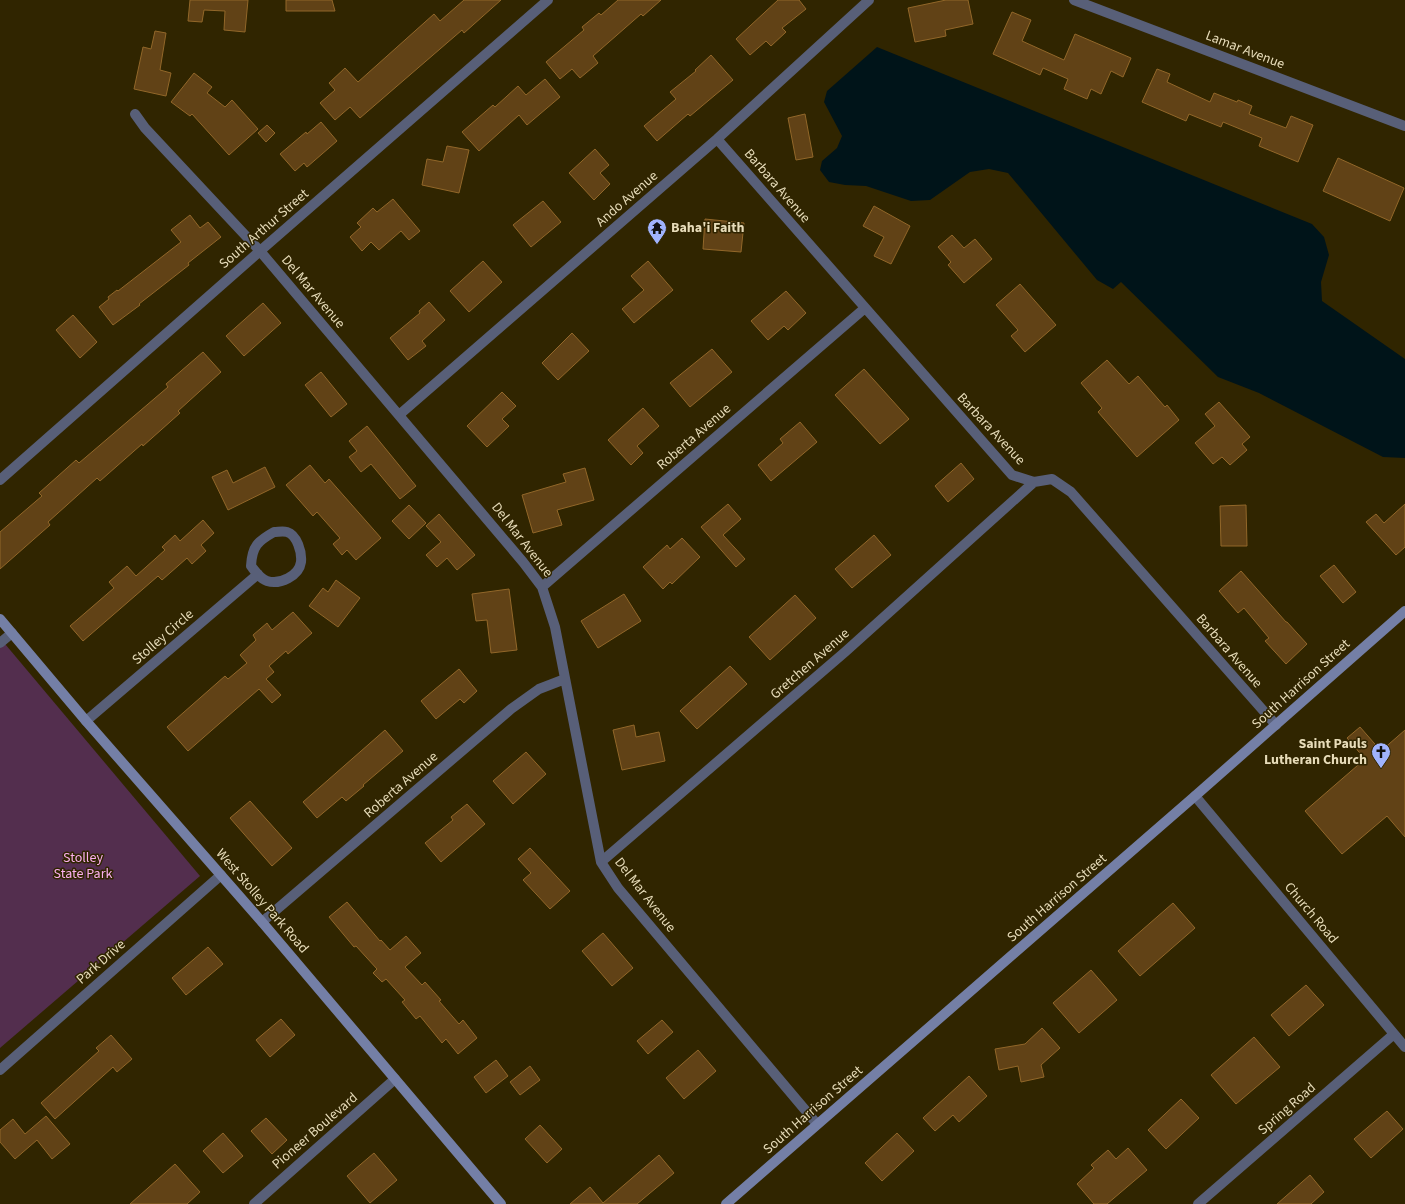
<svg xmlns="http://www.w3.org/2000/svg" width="1405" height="1204" viewBox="0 0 1405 1204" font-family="'Source Sans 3',sans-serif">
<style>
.green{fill:#532e4e}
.water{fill:#001419}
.building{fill:#614216;stroke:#926729}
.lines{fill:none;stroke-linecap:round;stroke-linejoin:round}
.minor{stroke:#585f78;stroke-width:10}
.secondary{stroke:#747fa6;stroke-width:10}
.labels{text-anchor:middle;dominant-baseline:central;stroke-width:3;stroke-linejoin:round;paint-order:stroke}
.street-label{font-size:14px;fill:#e7dcb9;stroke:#302500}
.poi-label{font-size:14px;font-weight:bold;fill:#e7dcb9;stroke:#302500;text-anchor:start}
.park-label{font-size:14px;fill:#fdb0f0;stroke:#302500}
</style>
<rect width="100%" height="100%" fill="#302500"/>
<path class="green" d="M 0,638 L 200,876 L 0,1048 Z"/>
<path class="water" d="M 877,47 L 1312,224 L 1324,237 L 1329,255 L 1321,282 L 1322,301 L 1405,359 L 1405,458 L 1383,457 L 1259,393 L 1218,377 L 1121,282 L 1113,289 L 1097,280 L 1008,173 L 989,169 L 970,172 L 930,200 L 911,201 L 866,186 L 845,185 L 829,182 L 820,170 L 822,161 L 837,148 L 842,136 L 824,102 L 827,91 Z"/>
<path class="building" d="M 190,0 L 248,0 L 245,32 L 224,30 L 225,11 L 204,10 L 202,22 L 188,21 Z
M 286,0 L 332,0 L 335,11 L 286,11 Z
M 464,0 L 501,0 L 464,33 L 462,30 L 360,118 L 350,107 L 335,120 L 320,103 L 335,90 L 329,83 L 345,68 L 358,82 L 434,14 L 440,21 Z
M 618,0 L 661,0 L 643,16 L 641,14 L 593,56 L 598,63 L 580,78 L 572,69 L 560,79 L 546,62 L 584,30 L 582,27 L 599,13 L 601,15 Z
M 778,0 L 799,0 L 806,9 L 782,28 L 786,32 L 771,46 L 766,41 L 750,55 L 736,39 Z
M 946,0 L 968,0 L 973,24 L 945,30 L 946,36 L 915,42 L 908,8 Z
M 1012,12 L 1031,20 L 1022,41 L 1064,60 L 1075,34 L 1131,58 L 1123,77 L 1111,71 L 1101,94 L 1091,89 L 1087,99 L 1064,89 L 1068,79 L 1043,68 L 1040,75 L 993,54 Z
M 155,31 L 166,33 L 160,70 L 171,73 L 166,96 L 134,89 L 143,47 L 151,49 Z
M 711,55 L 733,80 L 690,116 L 688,114 L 657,141 L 644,126 L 676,99 L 670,92 L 696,71 L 695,70 Z
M 1157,69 L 1170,74 L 1167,82 L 1210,102 L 1214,93 L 1237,102 L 1238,100 L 1252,106 L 1249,114 L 1286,128 L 1291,116 L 1313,125 L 1298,162 L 1259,146 L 1262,138 L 1223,122 L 1221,127 L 1189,114 L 1186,121 L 1142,102 Z
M 194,73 L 212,87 L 207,93 L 225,107 L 232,100 L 258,129 L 229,155 L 192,114 L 190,116 L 171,102 Z
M 545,79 L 560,97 L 527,125 L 519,115 L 479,151 L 462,132 L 493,105 L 495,107 L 518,86 L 526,95 Z
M 805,114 L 813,157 L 796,160 L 788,118 Z
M 321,122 L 337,141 L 307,167 L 304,163 L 295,171 L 280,154 L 306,132 L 307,134 Z
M 267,125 L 275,133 L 266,142 L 258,133 Z
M 447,146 L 469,150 L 459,193 L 422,185 L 427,159 L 443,162 Z
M 595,149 L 609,165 L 600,173 L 610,184 L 594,200 L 569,173 Z
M 1338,158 L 1404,188 L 1390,221 L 1323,191 Z
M 393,199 L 420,231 L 409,240 L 401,231 L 379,250 L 371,242 L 362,251 L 350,237 L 361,227 L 357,223 L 373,208 L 377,212 Z
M 543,201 L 561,222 L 531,247 L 513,225 Z
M 874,206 L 910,226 L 891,264 L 874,256 L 884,237 L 863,226 Z
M 190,215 L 200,228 L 208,222 L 221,237 L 188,263 L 189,265 L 139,304 L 140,305 L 113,325 L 99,307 L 109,299 L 108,297 L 117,290 L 118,291 L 181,242 L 171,230 Z
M 705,219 L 744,223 L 741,252 L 703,249 Z
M 952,235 L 964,248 L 975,239 L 992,259 L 964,283 L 948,265 L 951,262 L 938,247 Z
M 483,261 L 502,282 L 469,312 L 450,291 Z
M 648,261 L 673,290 L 634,323 L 622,309 L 644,290 L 631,276 Z
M 1020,284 L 1056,325 L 1025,352 L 1011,336 L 1018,330 L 996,305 Z
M 786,291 L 806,313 L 788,330 L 784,326 L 768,340 L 751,321 Z
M 429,302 L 445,320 L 422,341 L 426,346 L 408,360 L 390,338 L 420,313 L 419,311 Z
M 263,303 L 281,323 L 244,356 L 226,336 Z
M 73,315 L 97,342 L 80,358 L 56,330 Z
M 572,333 L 589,351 L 558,380 L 542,363 Z
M 712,349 L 732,372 L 690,407 L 670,383 Z
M 203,352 L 221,372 L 178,411 L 180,413 L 143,446 L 142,444 L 100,481 L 97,478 L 48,522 L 50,525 L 0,569 L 0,532 L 42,496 L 39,493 L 76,460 L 79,463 L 168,387 L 166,384 Z
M 1107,360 L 1129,384 L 1138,376 L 1165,407 L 1167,405 L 1179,420 L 1137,457 L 1098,412 L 1102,408 L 1081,383 Z
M 864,369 L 909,419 L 880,444 L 835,395 Z
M 321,372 L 347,404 L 331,417 L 305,385 Z
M 502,392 L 516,406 L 502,419 L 509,426 L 487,447 L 467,426 Z
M 1219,402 L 1250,437 L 1242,444 L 1247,450 L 1230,465 L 1222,457 L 1213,464 L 1195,443 L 1215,426 L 1205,414 Z
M 643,408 L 659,426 L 637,446 L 643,453 L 631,465 L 608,440 Z
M 800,422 L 817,442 L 771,481 L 758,465 L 783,443 L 780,439 Z
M 367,426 L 416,486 L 400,499 L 371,464 L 361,472 L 349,457 L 357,451 L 349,441 Z
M 961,463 L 974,479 L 948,502 L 935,486 Z
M 310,465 L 325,483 L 329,479 L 381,538 L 356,560 L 347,550 L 342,555 L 333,544 L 340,538 L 317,512 L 313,516 L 286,485 Z
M 265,467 L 275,487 L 228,510 L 212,477 L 227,470 L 233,483 Z
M 585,468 L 594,500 L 557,510 L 562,525 L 533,533 L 522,495 L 566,482 L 563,474 Z
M 728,504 L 741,519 L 723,535 L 745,559 L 736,567 L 701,527 Z
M 1405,504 L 1405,547 L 1396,555 L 1366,522 L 1376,514 L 1384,523 Z
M 409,505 L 426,523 L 409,539 L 392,521 Z
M 1246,505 L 1247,546 L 1221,546 L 1220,506 Z
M 439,514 L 475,555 L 457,570 L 447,558 L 437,567 L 426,555 L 441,542 L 426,526 Z
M 203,520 L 214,533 L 201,545 L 206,551 L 192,564 L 187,558 L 162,580 L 158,576 L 83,641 L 70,626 L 114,588 L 109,582 L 127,566 L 136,576 L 165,550 L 162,547 L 175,535 L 180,541 Z
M 874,535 L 891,555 L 852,588 L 835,569 Z
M 682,538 L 700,557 L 672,584 L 670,582 L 663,589 L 643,567 L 667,545 L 670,549 Z
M 1334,565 L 1356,592 L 1343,603 L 1320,576 Z
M 1241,571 L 1286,622 L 1287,622 L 1307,644 L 1286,664 L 1265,641 L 1269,638 L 1244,608 L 1238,613 L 1219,591 Z
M 336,580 L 360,598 L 338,627 L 309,606 L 323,588 L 328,592 Z
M 509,589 L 517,650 L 491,653 L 487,620 L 476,621 L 472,594 Z
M 624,594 L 641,621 L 598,648 L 581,621 Z
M 795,595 L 816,618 L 770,660 L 749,637 Z
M 293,612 L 312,633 L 288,654 L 286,651 L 269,666 L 274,672 L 266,679 L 281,695 L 272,703 L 259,689 L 188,751 L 167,727 L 225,676 L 228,679 L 247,663 L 240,655 L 256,640 L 253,635 L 267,623 L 272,630 Z
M 730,666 L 747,684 L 697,729 L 680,711 Z
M 459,669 L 477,691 L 464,703 L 460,699 L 436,719 L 421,701 Z
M 634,725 L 636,737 L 659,732 L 665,761 L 622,770 L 613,730 Z
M 1360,727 L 1381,751 L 1405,730 L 1405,837 L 1387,816 L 1342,854 L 1305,811 L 1365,759 L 1347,738 Z
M 385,730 L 403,751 L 363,785 L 364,786 L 346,801 L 342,797 L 317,818 L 303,802 Z
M 526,752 L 546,774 L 513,804 L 493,781 Z
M 250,801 L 292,848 L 272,866 L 230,818 Z
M 467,804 L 485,824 L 441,862 L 425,843 L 453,820 L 451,817 Z
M 530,848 L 570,891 L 550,909 L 523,880 L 531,873 L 518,859 Z
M 347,902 L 380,941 L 381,940 L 390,950 L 406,936 L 421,953 L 405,967 L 422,985 L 425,982 L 441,1000 L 439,1001 L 459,1024 L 463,1020 L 477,1038 L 458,1054 L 446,1039 L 442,1043 L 420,1016 L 416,1019 L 402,1002 L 405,1000 L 386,979 L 382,982 L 373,973 L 377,969 L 356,946 L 354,947 L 329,917 Z
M 1173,903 L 1195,928 L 1140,976 L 1118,951 Z
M 603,933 L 633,968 L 612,986 L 582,951 Z
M 208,947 L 223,964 L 186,995 L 172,978 Z
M 1091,970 L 1117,1000 L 1079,1033 L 1053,1003 Z
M 1306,985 L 1324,1005 L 1289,1036 L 1271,1015 Z
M 281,1019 L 295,1035 L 270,1057 L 256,1040 Z
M 662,1020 L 673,1032 L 648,1054 L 637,1041 Z
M 1042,1028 L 1060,1048 L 1041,1065 L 1044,1077 L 1021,1082 L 1018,1066 L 999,1070 L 995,1049 L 1025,1044 Z
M 111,1035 L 132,1059 L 117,1072 L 113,1067 L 55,1119 L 41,1103 L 99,1051 L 96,1048 Z
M 1254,1037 L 1280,1067 L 1236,1104 L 1211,1075 Z
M 698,1050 L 716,1071 L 684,1099 L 666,1078 Z
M 496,1060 L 508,1076 L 486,1093 L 474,1077 Z
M 530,1066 L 540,1080 L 520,1095 L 510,1082 Z
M 969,1076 L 987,1096 L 959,1122 L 953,1115 L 935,1131 L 923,1118 Z
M 1181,1099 L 1199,1118 L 1166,1149 L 1148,1130 Z
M 1387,1111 L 1403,1129 L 1371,1158 L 1354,1139 Z
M 46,1116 L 70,1144 L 52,1159 L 37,1140 L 15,1159 L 0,1142 L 0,1130 L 13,1119 L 25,1134 Z
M 266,1118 L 287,1140 L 272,1154 L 251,1131 Z
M 540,1125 L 562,1149 L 547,1163 L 525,1139 Z
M 223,1133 L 243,1156 L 223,1173 L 203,1151 Z
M 897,1133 L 914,1151 L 882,1181 L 865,1163 Z
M 1128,1148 L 1147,1170 L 1107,1204 L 1094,1204 L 1077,1184 L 1094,1168 L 1091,1165 L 1108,1150 L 1116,1159 Z
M 374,1153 L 397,1180 L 370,1203 L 347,1176 Z
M 659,1155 L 674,1173 L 637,1204 L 570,1204 L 590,1187 L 603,1203 Z
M 175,1164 L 200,1192 L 187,1204 L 130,1204 Z
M 1310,1175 L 1324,1192 L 1311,1204 L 1277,1204 Z"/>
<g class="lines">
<path class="minor" d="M 1074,0 L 1405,126
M 135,114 L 145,128 L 260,251 L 523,562 L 542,587 L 555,627 L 601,862 L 618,888 L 817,1124
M 717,139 L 1012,475 L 1034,482 L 1052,479 L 1071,492 L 1276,725
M 399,415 L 717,139 L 869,0
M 0,480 L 260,251 L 548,0
M 274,532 C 278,532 283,531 287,532 C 297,535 302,552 301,562 C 299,576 280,585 267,581 C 260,579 255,571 251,566 C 252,546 258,541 274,532 Z
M 542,587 L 865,308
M 0,643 L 12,633
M 86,721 L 258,574
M 1195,796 L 1405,1047
M 601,862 L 845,652 L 1034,482
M 262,922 L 511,709 L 539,689 L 565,679
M 0,1070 L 221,875
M 254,1204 L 395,1079
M 1198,1204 L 1394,1034"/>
<path class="secondary" d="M 0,619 L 86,721 L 262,922 L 501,1204
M 726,1204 L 1195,796 L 1405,611"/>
</g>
<defs>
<symbol id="temple-pin" viewBox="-11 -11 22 30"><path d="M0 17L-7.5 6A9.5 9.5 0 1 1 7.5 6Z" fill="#a0b3fd" stroke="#302500"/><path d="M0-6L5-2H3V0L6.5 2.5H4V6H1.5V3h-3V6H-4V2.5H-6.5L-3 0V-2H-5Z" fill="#111"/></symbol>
<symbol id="church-pin" viewBox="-11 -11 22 30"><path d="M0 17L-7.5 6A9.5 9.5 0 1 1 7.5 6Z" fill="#a0b3fd" stroke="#302500"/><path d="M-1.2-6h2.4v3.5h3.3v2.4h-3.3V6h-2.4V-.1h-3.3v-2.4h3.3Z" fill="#111"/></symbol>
</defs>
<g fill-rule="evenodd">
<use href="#temple-pin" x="646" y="217" width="22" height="30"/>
<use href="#church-pin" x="1370" y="741" width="22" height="30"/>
</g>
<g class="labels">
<g class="street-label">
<text transform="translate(1245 50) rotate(21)">Lamar Avenue</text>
<text transform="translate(777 186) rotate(49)">Barbara Avenue</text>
<text transform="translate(627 199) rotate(-41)">Ando Avenue</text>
<text transform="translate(264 229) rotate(-41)">South Arthur Street</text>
<text transform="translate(313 292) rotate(50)">Del Mar Avenue</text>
<text transform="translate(991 429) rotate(47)">Barbara Avenue</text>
<text transform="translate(694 437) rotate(-41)">Roberta Avenue</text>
<text transform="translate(522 540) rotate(52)">Del Mar Avenue</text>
<text transform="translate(163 637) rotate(-41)">Stolley Circle</text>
<text transform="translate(1229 651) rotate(49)">Barbara Avenue</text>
<text transform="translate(810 664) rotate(-41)">Gretchen Avenue</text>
<text transform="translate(1301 684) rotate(-42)">South Harrison Street</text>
<text transform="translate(401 785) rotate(-41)">Roberta Avenue</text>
<text transform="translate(645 895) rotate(52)">Del Mar Avenue</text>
<text transform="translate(1057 898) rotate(-41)">South Harrison Street</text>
<text transform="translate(262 901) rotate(49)">West Stolley Park Road</text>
<text transform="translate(1311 913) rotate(50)">Church Road</text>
<text transform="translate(101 962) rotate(-41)">Park Drive</text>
<text transform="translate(1287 1109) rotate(-41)">Spring Road</text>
<text transform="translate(813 1110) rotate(-41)">South Harrison Street</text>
<text transform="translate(315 1131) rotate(-41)">Pioneer Boulevard</text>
</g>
<g class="poi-label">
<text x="671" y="228">Baha'i Faith</text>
<text x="1367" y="744" text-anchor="end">Saint Pauls<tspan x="1367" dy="16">Lutheran Church</tspan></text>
</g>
<g class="park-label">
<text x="83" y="858">Stolley<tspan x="83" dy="16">State Park</tspan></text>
</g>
</g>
</svg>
